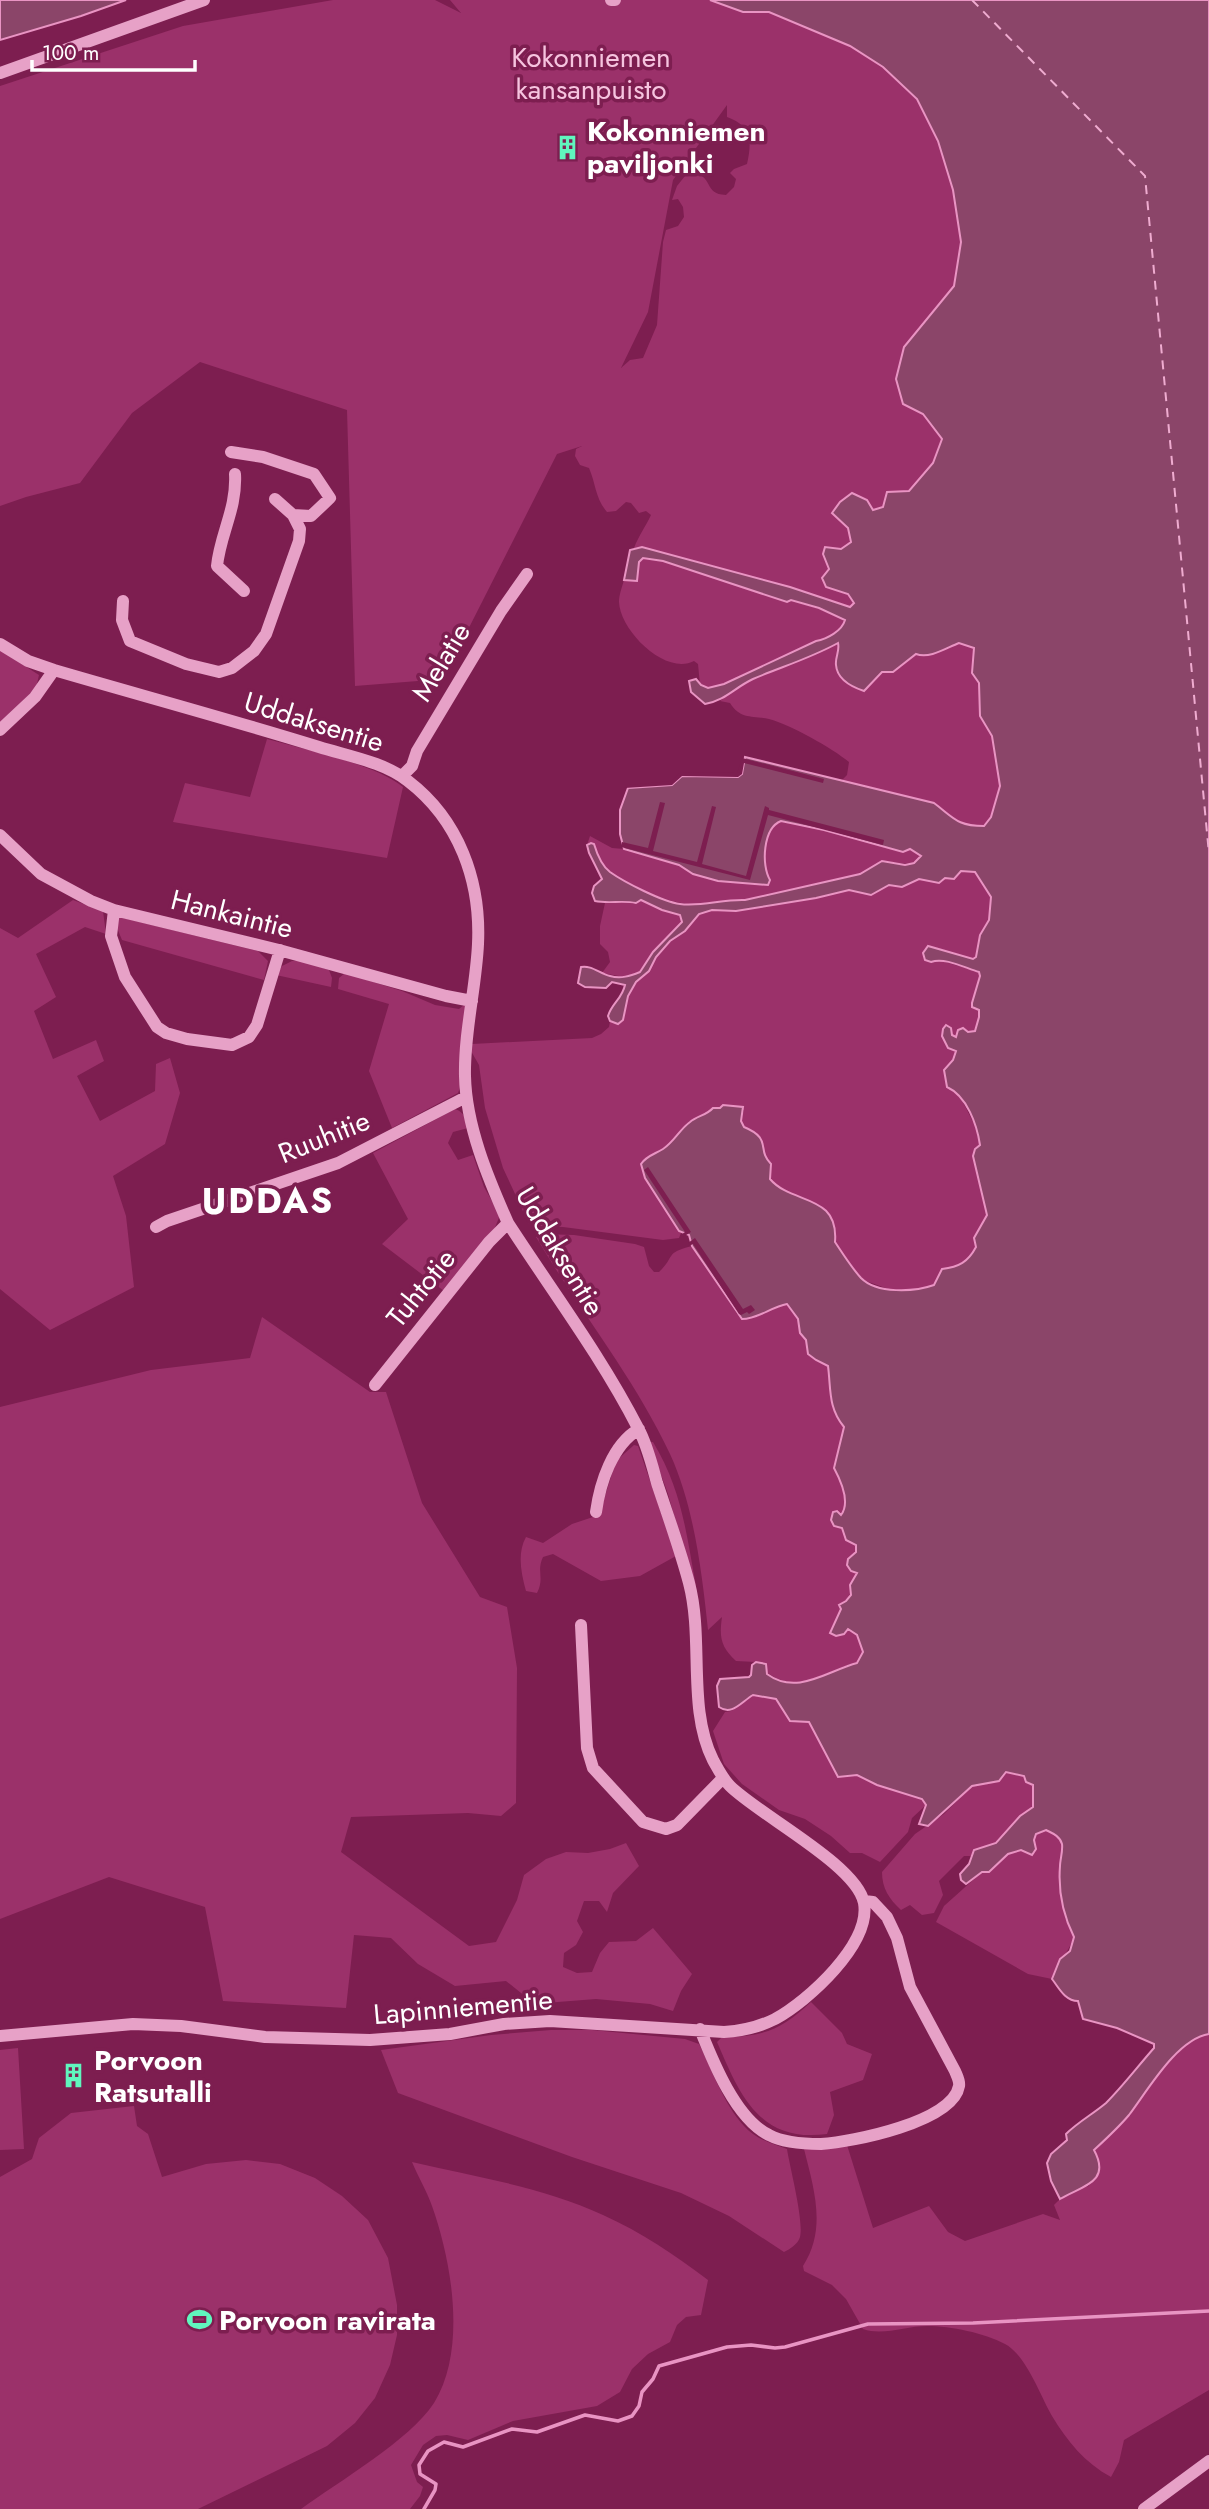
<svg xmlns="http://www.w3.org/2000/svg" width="1209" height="2509" viewBox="0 0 1209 2509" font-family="Jost,sans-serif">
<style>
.green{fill:#9b316a;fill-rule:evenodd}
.water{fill:#8b4569;stroke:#e994c3;stroke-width:2}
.pier{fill:#7d1e50}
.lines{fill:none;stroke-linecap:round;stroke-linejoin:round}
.stream{stroke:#e994c3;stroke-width:3.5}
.ferry{stroke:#efacd0;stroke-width:2;stroke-dasharray:9 7;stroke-linecap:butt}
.minor{stroke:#e7a1c7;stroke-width:12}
.labels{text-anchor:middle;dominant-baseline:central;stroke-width:7;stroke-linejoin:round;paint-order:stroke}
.park-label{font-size:28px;fill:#f6c4df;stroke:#7d1e50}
.poi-label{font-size:28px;font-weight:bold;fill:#fff;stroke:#7d1e50;text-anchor:start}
.street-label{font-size:28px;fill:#fff;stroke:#7d1e50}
.district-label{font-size:35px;font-weight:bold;letter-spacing:2px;fill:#fff;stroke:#7d1e50}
</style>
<rect width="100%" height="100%" fill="#7d1e50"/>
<path class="green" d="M 333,0 L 435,0 L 461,13 L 450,0 L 1209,0 L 949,390 L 945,561 L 850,607 L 790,587 L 642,547 L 634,548 C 639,535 646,526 651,515 L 646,511 L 639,513 L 631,503 L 626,502 L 616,511 L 607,512 C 595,498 596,484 589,468 L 580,465 L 575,456 L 576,449 L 582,446 L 557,454 L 443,679 L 355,686 L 347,410 L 200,362 L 132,413 L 80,483 L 26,497 L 0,506 L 0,86 L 183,26 ZM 727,105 L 727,117 C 752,126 752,142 747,164 L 734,169 L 730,173 L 736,179 L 734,187 L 726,195 C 702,194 716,176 689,171 L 677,186 L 672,200 L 678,199 L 683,207 L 684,217 L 678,226 L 666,230 L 663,242 L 657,325 L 643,358 L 630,360 L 621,368 L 648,312 L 673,180 Z
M 643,558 L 663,561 L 787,601 L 791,600 L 819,609 L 845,620 L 845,623 C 840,632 826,639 816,641 L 724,684 L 708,688 L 700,685 L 698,664 L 694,661 C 666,676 620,631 619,602 C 619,595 622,587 624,580 L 637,580 L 639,562 Z
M 838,642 L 974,642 L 998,726 L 1002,813 L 975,832 L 840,782 L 847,775 L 849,762 C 832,748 791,725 769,719 C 751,715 741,720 730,703 L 720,701 C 754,671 800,665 838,642 Z
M 0,650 L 39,675 L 36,688 L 0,723 Z
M 267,739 C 306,750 373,763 403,787 L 387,858 L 173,822 L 185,783 L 250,797 Z
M 782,821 L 824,830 L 902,852 L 909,849 L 921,856 C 910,869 897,861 882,861 L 860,874 L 745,900 C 726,899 709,904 690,904 C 671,904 623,884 609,871 C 601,864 597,852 591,843 L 587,845 L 590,836 L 612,848 L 624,849 L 679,865 L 693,874 L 768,885 L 770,880 C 761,865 763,828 782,821 Z
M 961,871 L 975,872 L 1001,888 L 996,967 L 924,949 L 925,960 L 931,962 L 938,960 L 979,972 L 995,1024 L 956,1037 L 952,1036 L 948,1048 L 956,1050 L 956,1055 L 944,1070 C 953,1087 964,1102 972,1120 L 1047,1086 L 970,1260 L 953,1268 L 934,1285 L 917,1291 L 891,1290 L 852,1276 L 769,1179 L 771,1164 C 759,1151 766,1136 744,1127 L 741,1121 L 744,1110 L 713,1108 L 687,1123 L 678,1136 L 666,1148 L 644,1159 L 641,1164 L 645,1178 L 681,1233 L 679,1238 L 663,1240 L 563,1227 L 536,1226 L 529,1224 L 503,1168 L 485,1108 L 479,1065 L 471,1051 L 472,1044 L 592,1038 L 601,1034 L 609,1027 L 610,1021 L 618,1024 L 623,1020 L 628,996 L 636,982 L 649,971 L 656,957 L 670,941 L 685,931 L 699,914 L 712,910 L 736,911 L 816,898 L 849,890 L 871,895 L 889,885 L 902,887 L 919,879 L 939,883 L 945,878 Z
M 73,900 L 103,911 L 106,934 L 85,927 L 36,954 L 56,997 L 34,1011 L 53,1059 L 96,1040 L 104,1061 L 77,1076 L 100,1121 L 155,1091 L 156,1064 L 170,1058 L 180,1093 L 165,1144 L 113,1176 L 126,1216 L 134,1287 L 50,1330 L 0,1289 L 0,928 L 18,938 Z
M 641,900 L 662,910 L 680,915 L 682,922 L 653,952 L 640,972 L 624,977 L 602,973 L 610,962 L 608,952 L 600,944 L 600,926 L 605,903 L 625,901 L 635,903 Z
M 119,917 L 258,951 L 268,961 L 264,980 L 122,940 L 115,923 Z
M 292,961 L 302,961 L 329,970 L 332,978 L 331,987 L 276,975 L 282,966 Z
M 345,973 L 402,991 L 435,1005 L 459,1009 L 464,1005 L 466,1006 L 461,1085 L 458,1093 L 392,1128 L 369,1071 L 389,1004 L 338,989 L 339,978 Z
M 455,1109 C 464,1112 467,1119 468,1128 L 453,1132 L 448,1143 L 458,1160 L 473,1155 L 484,1187 L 500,1215 L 494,1230 L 444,1291 L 382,1244 L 408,1219 L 373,1153 Z
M 540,1234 L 574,1235 L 635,1244 L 644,1247 L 649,1266 L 654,1272 L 659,1272 C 676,1256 664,1253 692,1246 L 737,1314 L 756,1317 L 778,1306 L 798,1303 L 860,1408 L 856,1552 L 848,1559 L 857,1572 C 854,1585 853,1599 840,1604 L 841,1609 L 830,1633 L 848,1629 L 857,1635 L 863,1651 L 857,1662 C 816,1674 792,1701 756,1662 L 736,1661 C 721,1647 719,1638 722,1617 L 708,1630 C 702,1573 694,1506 670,1454 C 634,1377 579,1310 536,1237 Z
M 262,1317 L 370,1392 L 386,1392 L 422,1503 L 480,1597 L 507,1607 L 517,1668 L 516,1803 L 501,1816 L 468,1813 L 351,1817 L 341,1852 L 469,1946 L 496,1942 L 517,1900 L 524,1875 L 546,1859 L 566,1852 L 588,1853 L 610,1849 L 626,1843 L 639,1866 L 613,1893 L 607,1912 L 599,1901 L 584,1901 L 577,1921 L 583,1932 L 576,1945 L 564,1953 L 563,1967 L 577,1973 L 592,1972 L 600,1953 L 609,1942 L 636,1941 L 653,1928 L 692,1974 L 681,1991 L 673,2011 L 650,2004 L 596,1999 L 545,2003 L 526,1997 L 506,1981 L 455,1986 L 418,1964 L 391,1938 L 354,1935 L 346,2008 L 223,2001 L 205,1907 L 109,1877 L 0,1919 L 0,1407 L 151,1370 L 250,1358 Z
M 649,1442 L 653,1442 C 682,1490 686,1532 696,1586 L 694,1587 L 668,1494 Z
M 634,1445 L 638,1446 L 676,1556 L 640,1576 L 601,1581 L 553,1554 L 543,1557 C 536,1572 545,1577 537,1593 L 526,1591 C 521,1573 517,1553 526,1537 L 543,1543 L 572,1524 L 599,1515 L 616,1461 Z
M 753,1695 L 776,1699 L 790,1721 L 809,1722 L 843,1776 L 857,1775 L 877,1785 L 922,1799 L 926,1805 L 912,1818 L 908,1832 L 880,1862 L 862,1853 L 850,1853 L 831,1836 L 805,1819 L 779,1810 L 742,1784 L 724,1764 L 713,1731 L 725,1712 L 731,1711 Z
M 1006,1772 L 1024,1776 L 1026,1782 L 1033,1785 L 1033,1808 L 1020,1816 L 996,1843 L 974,1850 L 971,1856 L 964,1856 L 939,1881 L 943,1895 L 934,1913 L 922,1915 L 910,1905 L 901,1910 C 889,1899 882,1888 882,1872 L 915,1834 L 944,1814 L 972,1786 L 999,1781 Z
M 1046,1830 L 1058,1836 L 1062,1843 L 1065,1918 L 1074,1936 C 1069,1954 1054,1965 1052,1979 L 1028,1974 L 936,1922 L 944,1906 L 982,1872 L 989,1872 L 1008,1854 L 1021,1850 L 1032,1855 L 1036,1834 Z
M 811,2002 L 842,2033 L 847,2044 L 872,2054 L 863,2080 L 830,2092 L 834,2115 L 827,2134 C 759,2143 740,2095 717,2042 L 722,2037 C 763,2037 781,2030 811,2002 Z
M 551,2030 L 592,2030 L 685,2039 L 699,2044 C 713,2071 723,2103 744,2126 C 754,2138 772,2144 787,2149 C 790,2168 804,2221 800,2237 C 798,2244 790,2249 784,2252 L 729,2216 L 681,2193 L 572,2157 L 398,2093 L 381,2050 L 491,2035 Z
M 1209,2034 L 1209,2390 L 1124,2440 L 1119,2462 L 1111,2477 C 1085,2463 1067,2441 1052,2416 C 1040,2395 1026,2355 1005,2344 C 984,2333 951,2326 927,2326 C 906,2326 883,2336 863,2329 L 846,2299 L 832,2285 L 804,2271 L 803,2266 C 827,2229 814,2189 804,2149 L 847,2145 L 873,2228 L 929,2206 L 948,2232 L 965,2241 L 1043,2214 L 1060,2220 L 1054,2205 C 1064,2194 1075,2190 1089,2186 L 1094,2151 L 1113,2132 L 1160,2072 L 1181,2050 L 1194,2038 Z
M 18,2048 L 24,2149 L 0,2150 L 0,2050 Z
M 134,2106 L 137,2126 L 148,2134 L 162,2177 L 206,2164 L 246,2160 L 280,2164 L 315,2178 L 342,2196 L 368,2220 L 388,2258 L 397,2305 L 397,2335 L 390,2365 L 375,2398 L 355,2423 L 327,2446 L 198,2509 L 0,2509 L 0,2177 L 32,2159 L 39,2138 L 71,2113 Z
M 412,2162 C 476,2177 543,2187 603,2215 C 641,2232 675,2255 708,2280 L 701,2315 L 686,2317 L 677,2325 L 670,2342 L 648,2354 L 632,2369 L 620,2392 L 597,2406 L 513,2421 L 468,2440 L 447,2435 L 436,2436 L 423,2445 L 411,2465 L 417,2482 L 423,2487 L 420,2496 L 410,2509 L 301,2509 C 338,2482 410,2440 434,2403 C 467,2350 452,2262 432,2206 C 427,2191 418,2177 412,2162 Z"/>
<path class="water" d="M 0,0 L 126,0 L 81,16 L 0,40 Z
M 710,0 L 1209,0 L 1209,2034 C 1177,2039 1148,2090 1129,2115 C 1118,2128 1106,2139 1094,2150 C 1112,2183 1081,2186 1060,2199 L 1051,2181 L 1047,2163 L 1051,2154 L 1067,2140 L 1066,2134 C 1078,2122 1093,2114 1106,2103 C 1123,2086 1138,2066 1154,2048 L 1154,2044 L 1117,2028 L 1083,2019 L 1078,2001 C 1065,2001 1059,1988 1052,1979 L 1060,1959 L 1070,1951 L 1074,1937 C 1063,1915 1058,1891 1060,1866 C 1060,1860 1063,1851 1062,1844 C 1060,1836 1052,1833 1046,1830 L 1036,1834 L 1034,1840 L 1036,1849 L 1032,1855 L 1021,1850 L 1008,1854 L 989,1872 L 982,1872 L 966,1884 L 961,1880 L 960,1874 L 969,1864 L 974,1850 L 996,1843 L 1020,1816 L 1033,1807 L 1033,1785 L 1026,1782 L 1024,1776 L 1006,1772 L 999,1781 L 972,1786 L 928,1826 L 919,1824 L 926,1805 L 922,1799 L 877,1785 L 857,1775 L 838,1777 L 809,1722 L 790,1721 L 776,1699 L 753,1695 C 741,1702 732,1716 719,1707 L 717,1686 L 720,1679 L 749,1677 L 751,1675 L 752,1665 L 756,1662 L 766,1664 L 767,1674 C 797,1696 827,1671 857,1663 L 863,1652 L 857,1635 L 848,1629 L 844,1634 L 836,1636 L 830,1633 L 841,1609 L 839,1605 L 846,1601 L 851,1595 L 850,1585 L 857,1573 L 851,1571 L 847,1565 L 848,1559 L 856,1552 L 856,1545 L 846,1540 L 842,1528 L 834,1526 L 831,1520 L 833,1512 L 837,1511 L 841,1515 C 851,1502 841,1481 834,1468 L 844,1427 C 828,1408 831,1389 828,1366 L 816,1360 L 808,1354 L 806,1340 L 800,1333 L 798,1319 L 787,1304 C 771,1307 758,1319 742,1319 L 692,1246 L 689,1235 L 679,1231 L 645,1178 L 641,1164 C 646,1156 655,1154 663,1149 C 674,1142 680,1129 690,1122 C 697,1116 707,1115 713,1108 L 720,1108 L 723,1105 L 743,1107 L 741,1121 L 744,1127 C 773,1139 756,1149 771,1164 L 770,1179 C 792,1205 839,1193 835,1242 C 843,1254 851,1267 861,1278 C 877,1294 914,1292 934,1285 L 942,1269 C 959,1267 968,1262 976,1247 L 974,1238 L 987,1215 L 973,1156 L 975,1149 L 980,1145 C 977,1125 967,1096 947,1087 L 944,1070 L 953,1060 L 956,1051 L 948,1048 L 942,1036 L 943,1029 L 946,1025 L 951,1028 L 952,1035 L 956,1037 L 958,1030 L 963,1028 L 968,1032 L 975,1031 L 979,1017 L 979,1010 L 972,1007 L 972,1003 L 980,976 L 979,972 C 965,968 945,957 931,962 L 925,960 L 923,953 L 928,946 L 973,959 L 976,957 L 980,935 L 989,920 L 991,897 L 975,872 L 961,871 L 954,879 L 945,878 L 939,883 L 919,879 L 902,887 L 889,885 L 871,895 L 849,890 L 816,898 L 736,911 L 712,910 L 699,914 L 685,931 L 670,941 L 656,957 L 649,971 L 636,982 L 628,996 L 623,1020 L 618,1024 L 610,1021 L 608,1016 C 612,1003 622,999 625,985 L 612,982 L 606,988 L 585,987 L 578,983 L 581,967 C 591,965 599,973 610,976 C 621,979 630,976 640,972 L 653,952 L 682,922 L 680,915 L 662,910 L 641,900 L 636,903 C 622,900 609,904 595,901 L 592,893 L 594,886 L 602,879 L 589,853 L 587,845 L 591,843 L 594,844 C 597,854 602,866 610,872 C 624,882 663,902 680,904 C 701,907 723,899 745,900 L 860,874 L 882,861 L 905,865 L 914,863 L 921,856 L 910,849 L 903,852 L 824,830 L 781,821 C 763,828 761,865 770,880 L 768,885 L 718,881 L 693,874 L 679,865 L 624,849 L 620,834 L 620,810 L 628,788 L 672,785 L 682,776 L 738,777 L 742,774 L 745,757 L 934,803 C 954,818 957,826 984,826 L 991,817 L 1000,786 L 992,736 L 980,716 L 979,683 L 972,673 L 974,648 L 959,643 C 946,648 930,659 916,654 L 893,672 L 882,672 L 864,691 C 852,687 837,679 836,665 C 835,657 840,651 838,643 C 811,658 781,667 753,679 C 734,688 726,700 705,704 L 691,692 L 689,681 L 696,679 L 701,685 L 708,688 L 724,684 L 816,641 C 827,639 842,631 845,620 L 819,608 L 791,600 L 787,602 L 663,561 L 643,558 L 639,562 L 637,581 L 624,580 L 630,550 L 642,547 L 790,587 L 850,607 L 854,603 L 848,594 L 826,587 L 822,578 L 829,569 L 823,554 L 825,547 L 841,549 L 851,542 L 848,528 L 832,513 L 840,502 L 852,493 L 867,500 L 873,510 L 883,507 L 887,492 L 909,491 L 933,463 L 942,439 L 923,414 L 903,404 L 896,379 L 904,347 L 954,286 L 961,242 L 953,190 L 938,141 L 917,99 L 883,67 L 850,46 L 769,12 L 743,12 Z"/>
<path class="pier" d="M 742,758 L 824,779 L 823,783 L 744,763 L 742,774 L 738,777 L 682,776 L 672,785 L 624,788 L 627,785 L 671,781 L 681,772 L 737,773 Z
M 660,802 L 665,803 L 653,851 L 697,862 L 712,806 L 716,807 L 702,864 L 746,876 L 765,806 L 769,808 L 769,810 L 884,840 L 883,845 L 768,815 L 750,880 L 621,847 L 622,842 L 648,848 Z
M 648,1167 L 691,1232 L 683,1237 L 681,1235 L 685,1232 L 644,1170 Z
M 695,1238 L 743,1309 L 751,1305 L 755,1310 L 749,1314 L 747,1312 L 741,1315 L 739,1314 L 693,1244 L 689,1246 L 688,1243 Z"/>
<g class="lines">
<path class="stream" d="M 424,2509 L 435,2490 L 436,2484 L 420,2474 L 419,2465 L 428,2451 L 444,2442 L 463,2447 L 512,2429 L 537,2432 L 585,2415 L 618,2421 L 632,2416 L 639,2406 L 642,2392 L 653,2379 L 659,2366 L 727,2347 L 751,2345 L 775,2348 L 785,2347 L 868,2324 L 973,2323 L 1209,2311"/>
<path class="ferry" d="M 972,0 L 1145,176 L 1209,854"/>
<path class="minor" d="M 611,0 L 615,0
M 0,73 L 204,0
M 231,452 L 263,457 L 314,474 L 330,498 L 311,516 L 293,515 L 275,499
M 235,474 C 237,509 220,534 217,566 L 244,591
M 123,601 L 122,620 L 130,641 L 186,664 L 219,672 L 232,668 L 254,651 L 266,634 L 299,541 L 300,529 L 293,515
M 0,644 L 28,661 L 54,670 C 143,696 232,720 319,747 C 348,756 384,762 408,781 C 459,820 481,881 478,944 C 476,988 464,1032 465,1076 C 466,1126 488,1178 508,1223 C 552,1291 601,1356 638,1428 C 647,1444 652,1465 657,1483 C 668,1516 680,1549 689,1583 C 704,1640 687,1708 713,1760 C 718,1769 723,1779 730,1786 C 759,1815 857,1865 864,1903 C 871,1944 808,2001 775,2019 C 759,2027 742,2031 724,2032 L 550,2021 L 504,2024 L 450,2034 L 370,2040 L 265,2037 L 181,2026 L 133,2024 L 0,2036
M 0,730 L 35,697 L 54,670
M 402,776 L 412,766 L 417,751 L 501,611 L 527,574
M 0,835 L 41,874 L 91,901 L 114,910 L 279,950 L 446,996 L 472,1001
M 114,910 L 111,936 L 125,977 L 157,1027 L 166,1033 L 187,1039 L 232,1045 L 249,1037 L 257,1025 L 280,950
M 156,1227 L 167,1221 L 338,1163 L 466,1097
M 375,1385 L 489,1242 L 508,1223
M 596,1512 C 600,1483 612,1445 639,1429
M 581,1625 L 587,1748 L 593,1768 L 643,1822 L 666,1829 L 677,1825 L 723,1778
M 700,2029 C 713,2062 736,2119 769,2135 C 784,2143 805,2144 821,2144 C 852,2142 953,2122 959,2086 C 960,2081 957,2076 955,2071 L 910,1987 L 897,1938 L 887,1917 L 873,1902 L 864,1901
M 1144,2509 L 1209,2461"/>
</g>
<defs>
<symbol id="building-bare" viewBox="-9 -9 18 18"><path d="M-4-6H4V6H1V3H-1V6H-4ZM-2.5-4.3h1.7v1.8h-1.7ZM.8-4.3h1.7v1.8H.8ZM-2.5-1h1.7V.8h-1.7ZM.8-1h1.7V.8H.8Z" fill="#60f6be" stroke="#7d1e50" stroke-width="2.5" paint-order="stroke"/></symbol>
<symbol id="stadium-bare" viewBox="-9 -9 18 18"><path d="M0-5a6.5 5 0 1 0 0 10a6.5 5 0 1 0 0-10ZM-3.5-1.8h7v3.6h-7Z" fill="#60f6be" stroke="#7d1e50" stroke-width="2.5" paint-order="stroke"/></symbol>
</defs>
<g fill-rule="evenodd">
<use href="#building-bare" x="550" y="130" width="35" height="35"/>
<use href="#building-bare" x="56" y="2058" width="35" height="35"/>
<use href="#stadium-bare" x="182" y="2302" width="35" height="35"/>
</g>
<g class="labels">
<g class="park-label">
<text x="591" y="57">Kokonniemen<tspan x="591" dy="32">kansanpuisto</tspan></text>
</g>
<g class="poi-label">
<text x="587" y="131">Kokonniemen<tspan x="587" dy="32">paviljonki</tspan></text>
<text x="94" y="2060">Porvoon<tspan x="94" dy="32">Ratsutalli</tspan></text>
<text x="219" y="2320">Porvoon ravirata</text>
</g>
<g class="street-label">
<text transform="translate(441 662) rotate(-59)">Melatie</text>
<text transform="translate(314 722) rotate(17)">Uddaksentie</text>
<text transform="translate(232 914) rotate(14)">Hankaintie</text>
<text transform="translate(324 1137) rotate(-22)">Ruuhitie</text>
<text transform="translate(560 1251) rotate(59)">Uddaksentie</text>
<text transform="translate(421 1288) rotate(-51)">Tuhtotie</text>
<text transform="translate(463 2007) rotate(-5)">Lapinniementie</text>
</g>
<g class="district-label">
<text x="268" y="1201">UDDAS</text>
</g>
</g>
<path d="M32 60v10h163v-10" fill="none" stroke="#ffffff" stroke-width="3.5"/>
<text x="42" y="60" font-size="21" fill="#ffffff" stroke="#7d1e50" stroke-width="5" paint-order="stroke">100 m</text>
</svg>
